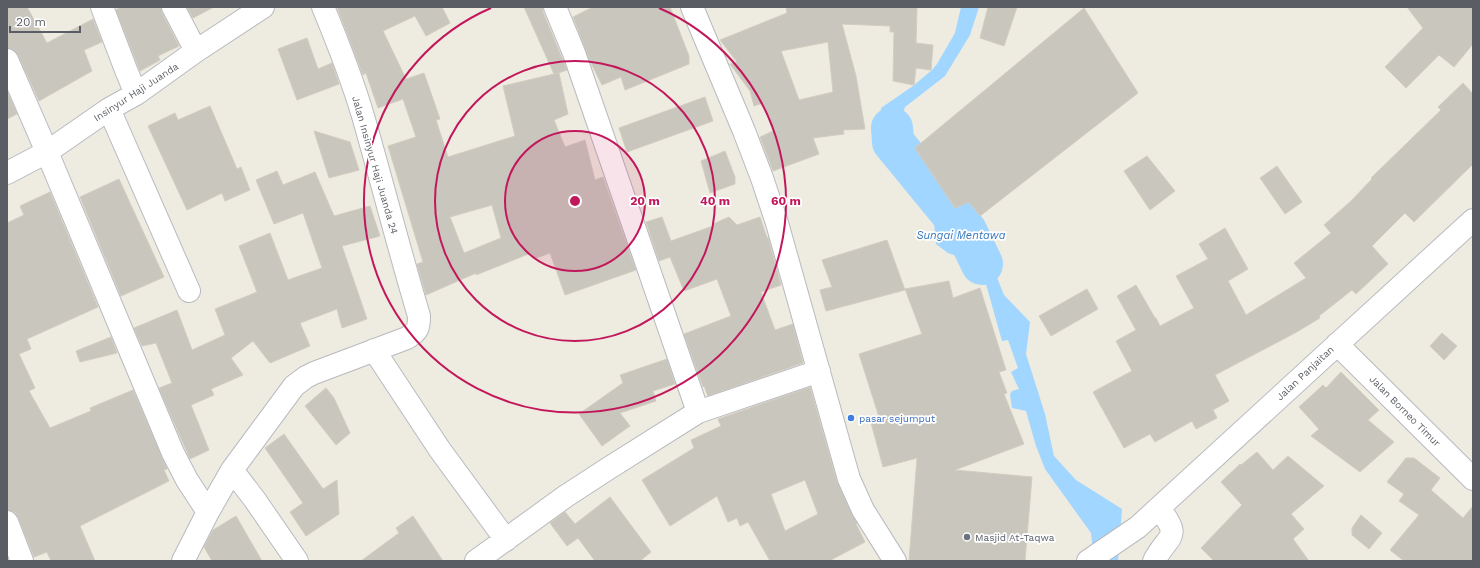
<svg xmlns="http://www.w3.org/2000/svg" width="1480" height="568" viewBox="0 0 1480 568" font-family="'Work Sans',sans-serif">
<style>
.water{fill:#a0d6ff}
.lines{fill:none;stroke-linecap:round;stroke-linejoin:round}
.river{stroke:#a0d6ff;stroke-width:42}
.building{fill:#c9c6be;stroke:#d4cdbf;fill-rule:evenodd}
.minor-casing{stroke:#b7babf;stroke-width:24}
.minor{stroke:#fff;stroke-width:22}
.ring{fill:none;stroke:#c2185b;stroke-width:2}
.shop-dot{fill:#3f7fe0;stroke:#fff;stroke-width:1.5}
.worship-dot{fill:#6b7280;stroke:#fff;stroke-width:1.5}
.labels{text-anchor:middle;dominant-baseline:central;stroke-width:3.5;stroke-linejoin:round;paint-order:stroke}
.street-label{font-size:10px;fill:#5a5e64;stroke:#fff}
.shop-label{font-size:10px;fill:#366cbe;stroke:#fff;text-anchor:start}
.worship-label{font-size:10px;fill:#5b616d;stroke:#fff;text-anchor:start}
.water-label{font-size:11px;font-style:italic;fill:#3376bc;stroke:#fff}
.centre{fill:#c2185b;stroke:#fff;stroke-width:2}
.ring-label{font-size:12px;text-anchor:middle;font-weight:bold;fill:#c2185b;stroke:#fff;stroke-width:3.5;stroke-linejoin:round;paint-order:stroke}
</style>
<rect width="100%" height="100%" fill="#eeebe1"/>
<path class="water" d="M 961,7 L 979,7 L 970,35 L 945,76 L 905,107 L 898,131 L 907,153 L 928,173 L 907,180 L 888,153 L 881,108 L 913,86 L 932,70 L 937,64 L 955,33 Z
M 969,206 L 978,221 L 983,219 L 989,238 L 988,255 L 1004,295 L 1030,322 L 1026,354 L 1045,414 L 1054,456 L 1076,480 L 1122,509 L 1118,561 L 1094,561 L 1091,533 L 1045,469 L 1036,446 L 1026,411 L 1012,408 L 1010,394 L 1012,391 L 1019,389 L 1011,372 L 1018,368 L 1008,340 L 1002,341 L 986,284 L 970,261 L 948,253 L 936,244 L 934,222 Z"/>
<g class="lines">
<path class="river" d="M 892,128 L 893,142 L 966,231 L 982,264"/>
</g>
<path class="building" d="M 7,7 L 27,7 L 47,43 L 93,19 L 102,42 L 84,50 L 92,71 L 39,101 L 18,55 L 14,50 L 7,48 Z
M 121,7 L 161,7 L 162,13 L 179,46 L 158,56 L 160,60 L 140,71 L 116,10 Z
M 187,7 L 214,7 L 193,18 Z
M 337,7 L 442,7 L 450,23 L 426,36 L 415,16 L 383,31 L 406,79 L 424,73 L 440,119 L 436,120 L 448,157 L 515,136 L 503,86 L 554,74 L 524,7 L 543,7 L 543,12 L 567,70 L 555,74 L 559,73 L 568,114 L 554,120 L 565,147 L 585,140 L 595,180 L 603,177 L 636,270 L 565,295 L 550,253 L 534,259 L 531,253 L 476,275 L 476,273 L 426,295 L 417,264 L 423,262 L 388,146 L 416,137 L 403,99 L 378,108 L 366,73 L 363,75 ZM 492,205 L 501,238 L 464,253 L 450,217 Z
M 593,7 L 670,7 L 689,56 L 689,64 L 625,90 L 621,77 L 602,85 L 590,61 L 573,17 Z
M 786,7 L 917,7 L 916,43 L 933,45 L 931,70 L 916,68 L 914,85 L 893,81 L 894,32 L 890,32 L 890,26 L 842,24 L 856,76 L 865,129 L 843,130 L 844,134 L 813,138 L 819,154 L 773,171 L 760,137 L 773,131 L 763,103 L 754,106 L 750,91 L 730,64 L 737,62 L 720,40 L 787,13 ZM 828,42 L 833,92 L 799,100 L 781,51 Z
M 988,7 L 1017,7 L 1004,46 L 980,38 Z
M 1407,7 L 1473,7 L 1473,44 L 1454,67 L 1439,55 L 1406,88 L 1385,67 L 1423,28 Z
M 1084,8 L 1138,93 L 980,216 L 969,202 L 955,208 L 915,148 Z
M 307,38 L 318,69 L 332,63 L 339,84 L 297,100 L 278,49 Z
M 1463,83 L 1473,94 L 1473,164 L 1414,222 L 1405,213 L 1372,246 L 1388,264 L 1356,294 L 1352,290 L 1319,316 L 1320,318 L 1295,333 L 1215,375 L 1229,401 L 1213,410 L 1217,418 L 1196,429 L 1192,421 L 1155,442 L 1150,434 L 1124,448 L 1093,392 L 1132,371 L 1116,341 L 1136,330 L 1117,296 L 1136,285 L 1155,318 L 1156,318 L 1160,326 L 1194,308 L 1176,276 L 1208,259 L 1199,244 L 1225,228 L 1248,269 L 1228,281 L 1246,315 L 1306,278 L 1294,263 L 1331,233 L 1324,225 L 1351,201 L 1372,179 L 1371,178 L 1441,110 L 1438,107 Z
M 7,91 L 17,114 L 7,119 Z
M 705,97 L 713,121 L 627,152 L 619,128 Z
M 210,106 L 237,169 L 241,167 L 250,190 L 225,201 L 222,193 L 187,210 L 148,126 L 175,113 L 178,120 Z
M 314,131 L 350,142 L 359,170 L 329,178 Z
M 725,151 L 735,177 L 735,184 L 710,193 L 701,161 Z
M 1147,156 L 1175,191 L 1150,210 L 1124,171 Z
M 1277,166 L 1302,202 L 1285,214 L 1260,178 Z
M 277,171 L 283,185 L 315,172 L 334,216 L 370,206 L 380,236 L 342,246 L 367,319 L 342,328 L 337,309 L 300,323 L 310,346 L 270,363 L 253,341 L 231,358 L 243,375 L 211,389 L 214,395 L 191,405 L 209,450 L 190,459 L 159,388 L 172,383 L 156,343 L 142,346 L 134,328 L 177,310 L 192,350 L 225,335 L 215,309 L 257,292 L 239,246 L 270,233 L 288,280 L 322,268 L 303,213 L 274,224 L 256,180 Z
M 119,179 L 164,277 L 121,296 L 80,197 Z
M 50,192 L 98,307 L 27,339 L 31,349 L 19,354 L 35,388 L 29,391 L 50,428 L 91,411 L 90,408 L 133,390 L 167,469 L 164,470 L 169,481 L 80,526 L 95,561 L 51,561 L 47,552 L 34,557 L 18,517 L 15,512 L 7,510 L 7,223 L 24,215 L 20,206 Z
M 662,217 L 671,241 L 713,226 L 713,224 L 729,217 L 737,225 L 760,217 L 767,238 L 768,237 L 781,285 L 761,292 L 775,330 L 793,324 L 803,363 L 708,396 L 704,386 L 703,387 L 684,334 L 731,316 L 717,279 L 684,291 L 670,257 L 659,261 L 646,222 Z
M 887,240 L 905,290 L 826,311 L 820,290 L 832,287 L 822,260 Z
M 949,281 L 953,298 L 980,288 L 1006,370 L 999,372 L 1007,393 L 1004,394 L 1024,444 L 955,470 L 1032,477 L 1025,561 L 909,561 L 917,458 L 883,467 L 870,419 L 879,417 L 859,354 L 922,334 L 905,289 Z
M 1087,289 L 1098,309 L 1051,336 L 1039,316 Z
M 1442,333 L 1457,346 L 1444,360 L 1430,346 Z
M 111,337 L 117,353 L 80,362 L 76,351 Z
M 667,359 L 675,384 L 653,391 L 656,401 L 620,413 L 630,426 L 602,446 L 579,414 L 623,383 L 620,375 Z
M 1341,372 L 1379,410 L 1368,420 L 1394,442 L 1360,472 L 1311,436 L 1319,429 L 1299,407 L 1323,385 L 1326,388 Z
M 810,387 L 837,482 L 857,523 L 856,524 L 865,542 L 829,561 L 770,561 L 748,522 L 740,526 L 737,518 L 728,522 L 717,496 L 670,526 L 642,480 L 694,448 L 691,440 L 721,426 L 718,419 ZM 805,480 L 818,514 L 785,531 L 771,494 Z
M 326,388 L 334,398 L 350,433 L 336,445 L 305,406 Z
M 284,434 L 323,489 L 337,480 L 339,514 L 306,536 L 290,512 L 303,503 L 265,448 Z
M 1257,452 L 1273,470 L 1288,456 L 1324,486 L 1291,514 L 1304,529 L 1293,539 L 1309,561 L 1214,561 L 1201,548 L 1242,505 L 1221,482 L 1240,464 L 1241,465 Z
M 1406,458 L 1414,458 L 1440,478 L 1431,490 L 1463,518 L 1473,506 L 1473,561 L 1404,561 L 1390,550 L 1419,515 L 1399,501 L 1404,494 L 1387,482 Z
M 610,497 L 651,552 L 640,561 L 595,561 L 578,538 L 567,546 L 550,523 L 565,512 L 575,524 Z
M 1361,515 L 1382,533 L 1369,549 L 1352,535 L 1352,528 Z
M 236,516 L 262,561 L 212,561 L 204,547 L 213,530 Z
M 413,516 L 443,561 L 361,561 L 399,533 L 396,528 Z"/>
<g class="lines">
<defs>
<path id="minor" d="M 102,7 L 126,70 L 136,94
M 173,7 L 196,51
M 555,7 L 574,53 L 698,412
M 692,7 L 744,131 L 762,178 L 777,223 L 849,479 L 863,510 L 895,561
M 7,60 L 47,152 L 173,453 L 187,480 L 208,512
M 109,109 L 189,291
M 7,173 L 47,152 L 109,109 L 136,94 L 196,51 L 263,7
M 1337,344 L 1473,479
M 374,350 L 440,450 L 506,540
M 232,470 L 255,500 L 297,561
M 7,522 L 22,561
M 183,561 L 208,512 L 232,470 L 294,386 L 306,377 L 314,373 L 407,338 C 418,331 419,328 419,316 C 399,249 382,182 363,116 C 352,79 338,43 323,7
M 476,561 L 566,496 L 609,468 L 698,412 L 819,371
M 1088,561 L 1138,527 L 1473,220
M 1154,561 C 1168,534 1183,539 1159,508"/>
</defs>
<use href="#minor" class="minor-casing"/>
<use href="#minor" class="minor"/>
</g>
<circle cx="575" cy="201" r="70" fill="#c2185b" fill-opacity=".12"/>
<g class="ring">
<circle cx="575" cy="201" r="70"/>
<circle cx="575" cy="201" r="140"/>
<path d="M659 8A211 211 0 1 1 491 8"/>
</g>
<circle class="shop-dot" cx="851" cy="418" r="4"/>
<circle class="worship-dot" cx="967" cy="537" r="4"/>
<g class="labels">
<g class="street-label">
<text transform="translate(136 92) rotate(-33)">Insinyur Haji Juanda</text>
<text transform="translate(375 165) rotate(74)">Jalan Insinyur Haji Juanda 24</text>
<text transform="translate(1305 373) rotate(-43)">Jalan Panjaitan</text>
<text transform="translate(1405 411) rotate(45)">Jalan Borneo Timur</text>
</g>
<g class="shop-label">
<text x="859" y="418">pasar sejumput</text>
</g>
<g class="worship-label">
<text x="975" y="537">Masjid At-Taqwa</text>
</g>
<g class="water-label">
<text x="961" y="235">Sungai Mentawa</text>
</g>
</g>
<circle cx="575" cy="201" r="6" class="centre"/>
<g class="ring-label">
<text x="645" y="205">20 m</text>
<text x="715" y="205">40 m</text>
<text x="786" y="205">60 m</text>
</g>
<rect width="1480" height="568" fill="none" stroke="#5a5e64" stroke-width="16"/>
<path d="M10 26v6h70v-6" fill="none" stroke="#5a5e64" stroke-width="2"/>
<text x="16" y="26" font-size="12" fill="#5a5e64" stroke="#ffffff" stroke-width="3" paint-order="stroke">20 m</text>
</svg>
